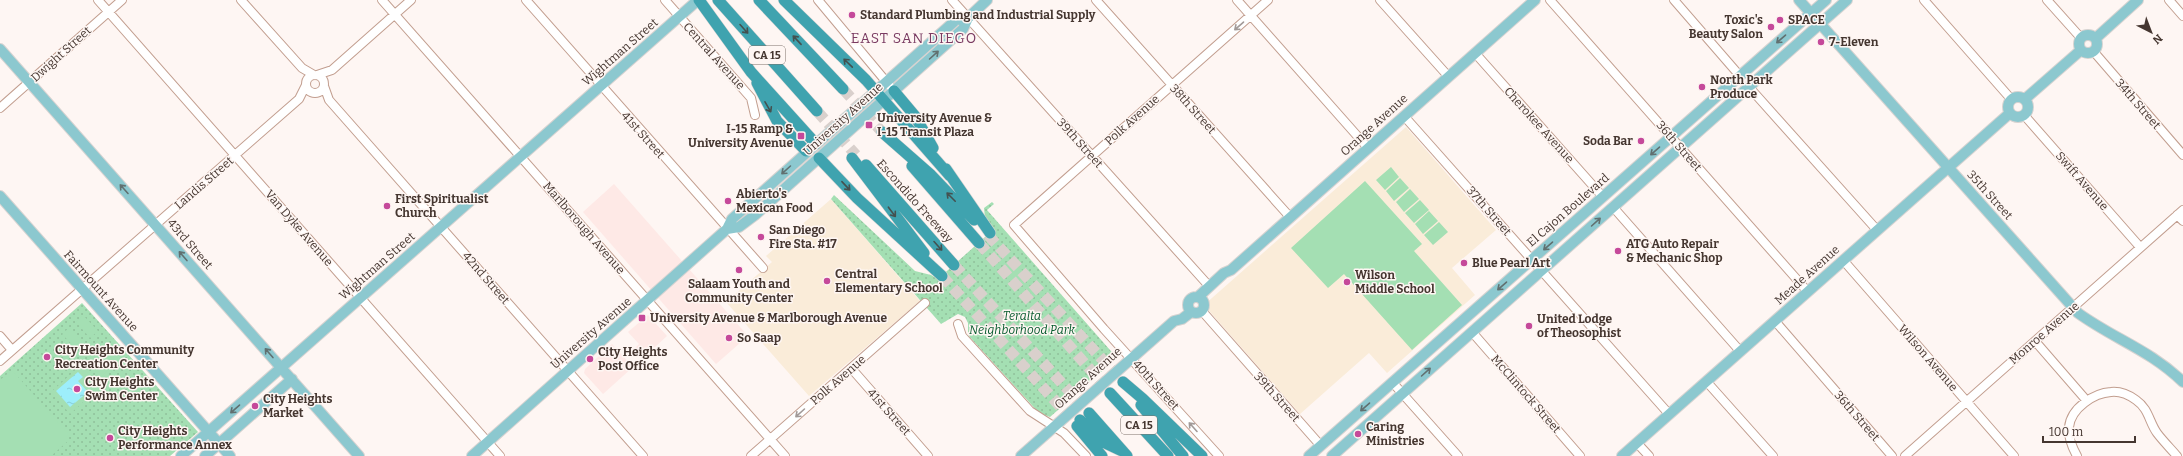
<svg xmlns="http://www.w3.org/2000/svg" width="2183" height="456" viewBox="0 0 2183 456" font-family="Bitter,serif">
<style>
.commercial{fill:#fee9e6}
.education{fill:#faecd9}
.green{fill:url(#green-dots)}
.pitch{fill:#a4dfb3}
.water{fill:url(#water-ripples)}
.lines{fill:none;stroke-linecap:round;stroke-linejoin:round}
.highway-tunnel{stroke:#d9d0cc;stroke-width:11;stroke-dasharray:11 5.5;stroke-linecap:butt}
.minor-casing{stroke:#c29e8f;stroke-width:10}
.major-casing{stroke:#d6d3d1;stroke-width:12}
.highway-casing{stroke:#d6d3d1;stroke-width:12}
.minor{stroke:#fff;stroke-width:8}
.major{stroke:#8cc8cf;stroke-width:10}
.highway{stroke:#3fa3af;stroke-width:11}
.oneway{stroke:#a29a98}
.oneway2{stroke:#445150}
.oneway3{stroke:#617070}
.poi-dot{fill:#c5499a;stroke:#fef6f3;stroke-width:1.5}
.labels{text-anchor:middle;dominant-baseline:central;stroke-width:3;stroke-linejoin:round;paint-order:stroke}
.shield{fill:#fef6f3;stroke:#7c706a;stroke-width:1}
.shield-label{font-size:11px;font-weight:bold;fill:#453630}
.poi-label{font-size:12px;font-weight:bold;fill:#453630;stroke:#fef6f3;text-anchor:start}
.street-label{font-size:12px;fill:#453630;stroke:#fef6f3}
.park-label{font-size:12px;font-style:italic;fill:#075b2e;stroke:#fef6f3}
.quarter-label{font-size:14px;letter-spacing:1px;fill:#7a3b62;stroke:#fef6f3}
</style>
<defs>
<pattern id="green-dots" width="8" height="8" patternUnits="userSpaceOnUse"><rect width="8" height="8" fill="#a4dfb3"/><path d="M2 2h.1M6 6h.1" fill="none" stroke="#8fc09a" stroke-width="1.8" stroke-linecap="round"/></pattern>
<pattern id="water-ripples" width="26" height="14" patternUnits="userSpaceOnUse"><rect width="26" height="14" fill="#9deefb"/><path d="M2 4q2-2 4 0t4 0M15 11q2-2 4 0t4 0" fill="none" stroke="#89cdd7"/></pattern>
</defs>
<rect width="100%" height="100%" fill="#fef6f3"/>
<path class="commercial" d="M 614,184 L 748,336 L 716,364 L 583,212 Z
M 648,315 L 667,336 L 643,358 L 634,349 L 639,344 L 628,332 Z
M 612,344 L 633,367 L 603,394 L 584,373 L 585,369 Z"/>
<path class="education" d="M 1406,127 L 1496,230 L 1452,268 L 1475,295 L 1387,373 L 1369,353 L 1300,414 L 1204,305 Z
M 831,199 L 920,301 L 809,396 L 726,302 L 772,262 L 766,256 Z"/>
<path class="green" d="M 834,195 L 915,271 L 931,275 L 938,279 L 994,229 L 985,218 L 984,208 L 992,202 L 994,204 L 987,210 L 1117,358 L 1050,417 L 1039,413 L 968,335 L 968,323 L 965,317 L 958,314 L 941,324 L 831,199 Z
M 82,303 L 198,432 L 170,456 L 0,456 L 0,376 Z"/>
<path class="pitch" d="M 1391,167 L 1399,177 L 1385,190 L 1376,180 Z
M 1400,178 L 1409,188 L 1394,201 L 1386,191 Z
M 1365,181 L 1422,244 L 1414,251 L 1462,305 L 1412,350 L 1344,274 L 1328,288 L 1291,248 Z
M 1410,189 L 1419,199 L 1404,212 L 1396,202 Z
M 1420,200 L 1429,210 L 1414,223 L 1405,213 Z
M 1429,211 L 1438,221 L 1423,234 L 1415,224 Z
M 1439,222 L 1448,232 L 1433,245 L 1424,235 Z
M 1009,261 C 1017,262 1025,271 1025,279 L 1020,284 L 1012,283 L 1002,272 L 1003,264 Z
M 83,315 L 98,331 L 90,338 L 76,322 Z
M 70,327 L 84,343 L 77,350 L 62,334 Z
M 107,342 L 122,358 L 114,365 L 100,349 Z
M 95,353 L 109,369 L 102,376 L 87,360 Z
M 81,361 L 102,385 L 70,414 L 51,392 L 79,367 L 77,364 Z
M 12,370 L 68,434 L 68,441 L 51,456 L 0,456 L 0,380 Z"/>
<path class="water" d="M 78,372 L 83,377 L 78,381 L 88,392 L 70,407 L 56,391 Z"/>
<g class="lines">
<path class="highway-tunnel" d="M 843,89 L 882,132
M 817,111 L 856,155
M 988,235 L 1123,382
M 979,243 L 1109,391
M 954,265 L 1089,413
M 942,276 L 1076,424"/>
<defs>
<path id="minor" d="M 98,0 L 500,456
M 241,0 L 302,68 L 314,75
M 382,0 L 785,456
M 526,0 L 763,268
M 665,0 L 751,98 L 755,115
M 818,0 L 894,91
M 952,0 L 1209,286
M 1096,0 L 1290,217
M 1237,0 L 1368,148
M 1380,0 L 1448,76
M 1550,0 L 1808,292
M 1674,0 L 1740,76
M 1924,0 L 2011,99
M 2047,0 L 2081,38
M 2169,0 L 2183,16
M 2094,52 L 2183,155
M 1475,53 L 1603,197
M306 84a9 9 0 1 1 18 0a9 9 0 1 1-18 0Z
M 317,75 L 332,70 L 411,0
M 324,86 L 329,100 L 643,456
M 1749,87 L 1877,230
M 0,108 L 122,0
M 2024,115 L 2140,247
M 1404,116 L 1669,414
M 1613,207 L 1740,351
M 2177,215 L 2183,221
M 1843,260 L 2014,456
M 1202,311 L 1321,446
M 1775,321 L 1892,456
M 958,324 L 962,336 L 1030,411 L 1064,433 L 1086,456
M 1472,332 L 1580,456
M 0,336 L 12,350
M 2035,341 L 2087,401
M 0,361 L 299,99 L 306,85
M 851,368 L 928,456
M 1706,381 L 1773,456
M 1393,383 L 1458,456
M 1637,443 L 1649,456
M 751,456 L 925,303
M 1219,456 L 1104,329 L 1014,225 L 1268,0
M 1905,456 L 2183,210
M 2077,456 C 2072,447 2068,437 2069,427 C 2071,408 2094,393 2111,392 C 2120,391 2129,395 2136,400 C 2149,409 2149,422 2157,433 C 2163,441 2171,449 2177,456"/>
<path id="major" d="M 1799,0 L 2078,313 C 2114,339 2150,350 2183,382
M2079 44a9 9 0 1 1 18 0a9 9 0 1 1-18 0Z
M 2096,38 L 2138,0
M 0,49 L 359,456
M2008 107a10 10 0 1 1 20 0a10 10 0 1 1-20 0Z
M 2025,99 L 2081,50
M 0,196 L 230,456
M 727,229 L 739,227 L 755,215 L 963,29 L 968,18 L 987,0
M1188 305a8 8 0 1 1 16 0a8 8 0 1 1-16 0Z
M 1198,297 L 1224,273 L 1231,270 L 1535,0
M 181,456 L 698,0
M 205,456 L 292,379
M 472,456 L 727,229 L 732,219 L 956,20 L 968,18
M 1021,456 L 1174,321 L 1182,319 L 1191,312
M 1309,456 L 1826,0
M 1332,456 L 1847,0
M 1622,456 L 2010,113"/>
<path id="highway" d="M 699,0 L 751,72 L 816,144
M 718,0 L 817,111
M 759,0 L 843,89
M 784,0 L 866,80 L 950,176
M 757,83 L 777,121 L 806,151
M 894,91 L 915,116 L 933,148
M 882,132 L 931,175 L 974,220
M 819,158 L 857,198 L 942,276
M 852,158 L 924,253
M 866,165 L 954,265
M 912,166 L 979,243
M 946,169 L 990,233
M 1123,382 L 1143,399 L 1202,456
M 1110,393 L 1168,456
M 1141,405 L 1183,456
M 1089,413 L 1127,456
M 1080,420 L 1103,442 L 1120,450
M 1077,426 L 1102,456"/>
</defs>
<use href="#minor" class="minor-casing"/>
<use href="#major" class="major-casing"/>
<use href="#highway" class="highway-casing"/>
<use href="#minor" class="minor"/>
<use href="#major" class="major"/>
<use href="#highway" class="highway"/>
</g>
<defs><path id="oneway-shaft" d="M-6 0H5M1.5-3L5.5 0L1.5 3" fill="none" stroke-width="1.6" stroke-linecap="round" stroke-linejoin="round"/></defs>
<g class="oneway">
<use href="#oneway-shaft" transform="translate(1239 26) rotate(139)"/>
<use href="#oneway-shaft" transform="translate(800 413) rotate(138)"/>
<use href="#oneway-shaft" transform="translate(1193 427) rotate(-132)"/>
</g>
<g class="oneway2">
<use href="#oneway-shaft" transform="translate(744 29) rotate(48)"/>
<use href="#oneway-shaft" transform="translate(797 40) rotate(-133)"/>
<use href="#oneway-shaft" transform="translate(848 63) rotate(-136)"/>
<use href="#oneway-shaft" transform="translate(768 107) rotate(60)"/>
<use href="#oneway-shaft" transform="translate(846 186) rotate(47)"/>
<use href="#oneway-shaft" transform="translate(951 197) rotate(-135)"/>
<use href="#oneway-shaft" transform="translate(892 212) rotate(53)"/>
<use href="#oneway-shaft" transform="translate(938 246) rotate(48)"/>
</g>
<g class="oneway3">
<use href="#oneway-shaft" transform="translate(1781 39) rotate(139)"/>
<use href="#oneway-shaft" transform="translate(934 55) rotate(-42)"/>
<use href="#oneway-shaft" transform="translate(1655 151) rotate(139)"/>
<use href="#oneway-shaft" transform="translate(786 170) rotate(138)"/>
<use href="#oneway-shaft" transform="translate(124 189) rotate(-132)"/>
<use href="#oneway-shaft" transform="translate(1596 222) rotate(-42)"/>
<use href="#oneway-shaft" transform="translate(1548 246) rotate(139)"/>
<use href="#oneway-shaft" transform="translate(183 256) rotate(-131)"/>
<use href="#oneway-shaft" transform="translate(1502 286) rotate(139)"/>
<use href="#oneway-shaft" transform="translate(269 353) rotate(-131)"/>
<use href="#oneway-shaft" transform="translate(1426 372) rotate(-42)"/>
<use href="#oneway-shaft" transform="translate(1365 407) rotate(139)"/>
<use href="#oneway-shaft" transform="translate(235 409) rotate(139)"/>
</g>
<g class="poi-dot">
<circle cx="852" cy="15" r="4"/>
<circle cx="1780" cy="20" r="4"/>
<circle cx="1771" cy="27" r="4"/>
<circle cx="1821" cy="42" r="4"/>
<circle cx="1702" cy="87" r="4"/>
<rect x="865" y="121" width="8" height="8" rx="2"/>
<rect x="797" y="132" width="8" height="8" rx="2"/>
<circle cx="1641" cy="141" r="4"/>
<circle cx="728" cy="201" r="4"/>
<circle cx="387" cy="206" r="4"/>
<circle cx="761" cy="237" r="4"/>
<circle cx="1618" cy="251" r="4"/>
<circle cx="1464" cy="263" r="4"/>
<circle cx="739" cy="270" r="4"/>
<circle cx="827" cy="281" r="4"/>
<circle cx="1347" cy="282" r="4"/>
<rect x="638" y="314" width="8" height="8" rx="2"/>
<circle cx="1529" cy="326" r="4"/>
<circle cx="729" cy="338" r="4"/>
<circle cx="47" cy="357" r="4"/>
<circle cx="590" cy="359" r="4"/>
<circle cx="77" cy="389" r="4"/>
<circle cx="255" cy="406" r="4"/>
<circle cx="1358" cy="434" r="4"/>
<circle cx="110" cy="438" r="4"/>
</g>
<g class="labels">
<g class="shield">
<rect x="749" y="46" width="36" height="18" rx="3"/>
<rect x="1121" y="416" width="36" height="18" rx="3"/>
</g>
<g class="shield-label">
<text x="767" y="55">CA 15</text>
<text x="1139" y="425">CA 15</text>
</g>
<g class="poi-label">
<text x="860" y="15">Standard Plumbing and Industrial Supply</text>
<text x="1763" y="20" text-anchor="end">Toxic's<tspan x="1763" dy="14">Beauty Salon</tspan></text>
<text x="1788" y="20">SPACE</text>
<text x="1829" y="42">7-Eleven</text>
<text x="1710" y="80">North Park<tspan x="1710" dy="14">Produce</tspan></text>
<text x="877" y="118">University Avenue &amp;<tspan x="877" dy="14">I-15 Transit Plaza</tspan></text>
<text x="793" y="129" text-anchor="end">I-15 Ramp &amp;<tspan x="793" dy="14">University Avenue</tspan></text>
<text x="1633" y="141" text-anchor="end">Soda Bar</text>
<text x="736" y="194">Abierto's<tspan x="736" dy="14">Mexican Food</tspan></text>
<text x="395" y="199">First Spiritualist<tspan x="395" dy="14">Church</tspan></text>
<text x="769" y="230">San Diego<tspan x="769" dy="14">Fire Sta. #17</tspan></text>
<text x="1626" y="244">ATG Auto Repair<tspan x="1626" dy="14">&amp; Mechanic Shop</tspan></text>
<text x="1472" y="263">Blue Pearl Art</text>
<text x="835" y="274">Central<tspan x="835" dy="14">Elementary School</tspan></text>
<text x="1355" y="275">Wilson<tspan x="1355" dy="14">Middle School</tspan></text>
<text x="739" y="284" text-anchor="middle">Salaam Youth and<tspan x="739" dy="14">Community Center</tspan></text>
<text x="650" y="318">University Avenue &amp; Marlborough Avenue</text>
<text x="1537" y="319">United Lodge<tspan x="1537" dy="14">of Theosophist</tspan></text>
<text x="737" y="338">So Saap</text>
<text x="55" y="350">City Heights Community<tspan x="55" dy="14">Recreation Center</tspan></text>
<text x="598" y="352">City Heights<tspan x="598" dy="14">Post Office</tspan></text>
<text x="85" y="382">City Heights<tspan x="85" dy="14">Swim Center</tspan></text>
<text x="263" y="399">City Heights<tspan x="263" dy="14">Market</tspan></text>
<text x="1366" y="427">Caring<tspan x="1366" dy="14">Ministries</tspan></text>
<text x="118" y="431">City Heights<tspan x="118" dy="14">Performance Annex</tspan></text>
</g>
<g class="street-label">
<text transform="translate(620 52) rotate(-41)">Wightman Street</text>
<text transform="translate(61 54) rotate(-42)">Dwight Street</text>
<text transform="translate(714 56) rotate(48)">Central Avenue</text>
<text transform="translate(2138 104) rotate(49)">34th Street</text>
<text transform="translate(1193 109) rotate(48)">38th Street</text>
<text transform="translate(843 119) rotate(-42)">University Avenue</text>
<text transform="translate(1132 120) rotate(-42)">Polk Avenue</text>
<text transform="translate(1374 125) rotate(-42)">Orange Avenue</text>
<text transform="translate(1539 125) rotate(48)">Cherokee Avenue</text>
<text transform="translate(643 135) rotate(48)">41st Street</text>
<text transform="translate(1080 143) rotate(48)">39th Street</text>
<text transform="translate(1679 146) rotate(49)">36th Street</text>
<text transform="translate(2082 181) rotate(49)">Swift Avenue</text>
<text transform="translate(204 183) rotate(-41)">Landis Street</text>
<text transform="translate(1990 195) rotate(48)">35th Street</text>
<text transform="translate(915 201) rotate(48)">Escondido Freeway</text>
<text transform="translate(1568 210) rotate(-41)">El Cajon Boulevard</text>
<text transform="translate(1489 211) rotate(49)">37th Street</text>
<text transform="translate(299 228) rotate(49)">Van Dyke Avenue</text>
<text transform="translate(584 228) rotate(49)">Marlborough Avenue</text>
<text transform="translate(190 244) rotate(49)">43rd Street</text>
<text transform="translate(377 266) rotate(-41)">Wightman Street</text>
<text transform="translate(1807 275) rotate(-42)">Meade Avenue</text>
<text transform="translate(486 278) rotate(49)">42nd Street</text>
<text transform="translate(101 291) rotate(48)">Fairmount Avenue</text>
<text transform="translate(591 333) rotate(-41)">University Avenue</text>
<text transform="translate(2044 333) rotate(-41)">Monroe Avenue</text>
<text transform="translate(1928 358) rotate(49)">Wilson Avenue</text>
<text transform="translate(1088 378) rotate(-42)">Orange Avenue</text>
<text transform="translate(838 380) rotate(-41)">Polk Avenue</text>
<text transform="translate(1156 385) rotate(48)">40th Street</text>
<text transform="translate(1526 394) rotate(49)">McClintock Street</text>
<text transform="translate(1277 397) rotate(48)">39th Street</text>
<text transform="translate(889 412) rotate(48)">41st Street</text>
<text transform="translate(1857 416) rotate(49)">36th Street</text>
</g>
<g class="park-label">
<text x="1022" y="316">Teralta<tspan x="1022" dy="14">Neighborhood Park</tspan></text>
</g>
<g class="quarter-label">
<text x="914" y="38">EAST SAN DIEGO</text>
</g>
</g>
<g transform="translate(2151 32) rotate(138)" stroke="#fef6f3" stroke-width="3" paint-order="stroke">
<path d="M0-3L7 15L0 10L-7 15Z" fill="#453630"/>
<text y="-6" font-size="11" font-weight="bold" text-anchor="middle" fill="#453630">N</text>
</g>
<path d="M2043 436v6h92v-6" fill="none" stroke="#453630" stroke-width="2"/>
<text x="2049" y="436" font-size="12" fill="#453630" stroke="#fef6f3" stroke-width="3" paint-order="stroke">100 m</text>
</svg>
